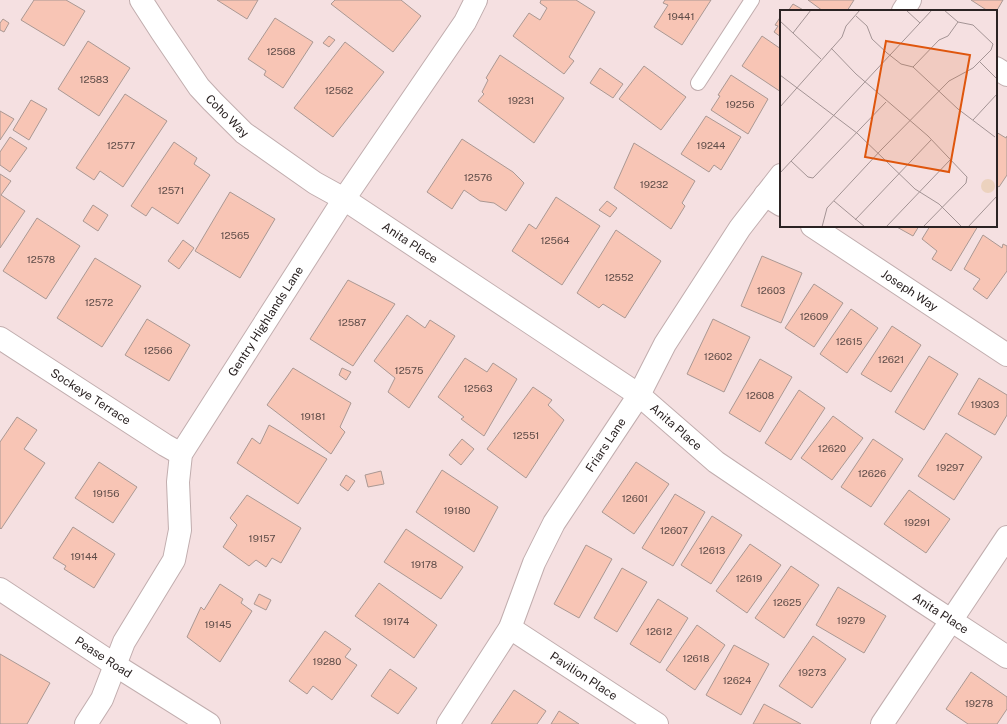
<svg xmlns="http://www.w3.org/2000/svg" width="1007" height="724" viewBox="0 0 1007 724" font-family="'Public Sans',sans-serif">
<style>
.building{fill:#f8c5b5;stroke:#aa9893}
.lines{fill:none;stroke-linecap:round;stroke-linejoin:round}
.service-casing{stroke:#c1adae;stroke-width:16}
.minor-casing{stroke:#c1adae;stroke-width:24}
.service{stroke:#fff;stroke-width:14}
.minor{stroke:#fff;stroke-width:22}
.labels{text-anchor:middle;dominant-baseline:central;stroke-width:3;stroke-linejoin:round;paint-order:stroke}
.number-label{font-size:10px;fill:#5e4c48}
.street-label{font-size:12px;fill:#2b2323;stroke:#f5e0e1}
.inset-road{fill:none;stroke:#a49495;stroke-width:1}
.view{fill:#df560d;fill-opacity:0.15;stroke:#df560d;stroke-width:2}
.inset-edge{fill:none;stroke:#2b2323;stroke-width:2}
</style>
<rect width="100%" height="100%" fill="#f5e0e1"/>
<path class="building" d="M 34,0 L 66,0 L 85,11 L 64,46 L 21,20 Z
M 217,0 L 258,0 L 247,19 Z
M 335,0 L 401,0 L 421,16 L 393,52 L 331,4 Z
M 541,0 L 576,0 L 595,12 L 569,57 L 574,61 L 564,74 L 513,36 L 529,13 L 540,20 L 547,8 L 540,3 Z
M 665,0 L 711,0 L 682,45 L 654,27 L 668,5 L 663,3 Z
M 808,0 L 854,0 L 847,11 L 823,11 Z
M 971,0 L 1003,0 L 996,12 L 988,11 Z
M 793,4 L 805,11 L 788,11 Z
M 781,16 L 781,37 L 774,32 L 778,26 L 775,25 Z
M 275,18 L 313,42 L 283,88 L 264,75 L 266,71 L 248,59 Z
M 3,19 L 9,23 L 4,32 L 0,30 L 0,23 Z
M 329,36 L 335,40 L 329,47 L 323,43 Z
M 762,36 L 781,49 L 781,92 L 742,66 Z
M 88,41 L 130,68 L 99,116 L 58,89 Z
M 345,42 L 384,72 L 333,137 L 294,108 Z
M 500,55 L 564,98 L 534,143 L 478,101 L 484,94 L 482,92 L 488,80 L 486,78 Z
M 644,66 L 686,97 L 661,130 L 619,99 Z
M 600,68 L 623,84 L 613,98 L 590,83 Z
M 731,75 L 768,99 L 748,134 L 711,110 L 720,96 L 718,95 Z
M 125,94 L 167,121 L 123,187 L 100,171 L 94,180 L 76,168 Z
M 31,100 L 47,109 L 29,140 L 13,130 Z
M 0,111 L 14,119 L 0,140 Z
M 706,116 L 741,137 L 721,170 L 714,165 L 709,172 L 681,154 Z
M 996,132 L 1006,138 L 1007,136 L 1007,175 L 999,187 L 996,185 Z
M 10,137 L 27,148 L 10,172 L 0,165 L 0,152 Z
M 462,139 L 513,172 L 524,183 L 506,211 L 494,203 L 480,201 L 464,190 L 452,209 L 427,192 Z
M 174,142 L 197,158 L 194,164 L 210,175 L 178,224 L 152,207 L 146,216 L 131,206 Z
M 634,143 L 695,181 L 682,203 L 685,206 L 671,229 L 614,188 Z
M 0,174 L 11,181 L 1,195 L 25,211 L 0,248 Z
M 230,192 L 275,219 L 240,278 L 195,251 Z
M 556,197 L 600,226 L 562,285 L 512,251 L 529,224 L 536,229 Z
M 607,201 L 617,208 L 610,217 L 599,210 Z
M 93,205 L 108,215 L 98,231 L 83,221 Z
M 37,218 L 80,246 L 46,299 L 3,271 Z
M 895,226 L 919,226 L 913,236 Z
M 930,226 L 978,226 L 951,271 L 932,259 L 937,251 L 922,239 Z
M 616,230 L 661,261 L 625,318 L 603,304 L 599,308 L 577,293 Z
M 983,235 L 1002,248 L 1003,244 L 1007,246 L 1007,271 L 987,299 L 973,289 L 980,279 L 964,269 Z
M 183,240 L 194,248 L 179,269 L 168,261 Z
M 762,256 L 802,273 L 781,323 L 741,306 Z
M 95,258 L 141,286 L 102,347 L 57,318 Z
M 348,280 L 395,304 L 353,366 L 310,339 Z
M 814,284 L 843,303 L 814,347 L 785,328 Z
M 851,309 L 878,328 L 847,373 L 820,354 Z
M 407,315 L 425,328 L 430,320 L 455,336 L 409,408 L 388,392 L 395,378 L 374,361 Z
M 147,319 L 190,345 L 169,381 L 125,355 Z
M 713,319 L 750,337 L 724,392 L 687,374 Z
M 892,326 L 921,345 L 891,392 L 861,374 Z
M 929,356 L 958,374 L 924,430 L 895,412 Z
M 465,358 L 487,372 L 493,363 L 517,379 L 484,436 L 461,419 L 464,417 L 438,397 Z
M 760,359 L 792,377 L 760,432 L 729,413 Z
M 293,368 L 351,403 L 340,427 L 345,432 L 331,454 L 267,405 Z
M 342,368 L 351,372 L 346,380 L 339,375 Z
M 979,378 L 1007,395 L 1007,415 L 995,435 L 958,414 Z
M 533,387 L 552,400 L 548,405 L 564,420 L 526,478 L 487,449 Z
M 799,390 L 825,408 L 791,460 L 765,443 Z
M 833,416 L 863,438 L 832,480 L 801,458 Z
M 17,417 L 37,430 L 24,449 L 45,463 L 1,529 L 0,528 L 0,442 Z
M 269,425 L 327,459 L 298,504 L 237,463 L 252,438 L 260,444 Z
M 946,433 L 982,457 L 954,500 L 918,476 Z
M 462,439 L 474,449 L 461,465 L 449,455 Z
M 873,439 L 903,459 L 871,507 L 841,487 Z
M 99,462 L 137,487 L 113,523 L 75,498 Z
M 636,462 L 669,484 L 634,534 L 602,512 Z
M 442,470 L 498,507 L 474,552 L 416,512 Z
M 381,471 L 384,484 L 368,487 L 365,475 Z
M 346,475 L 355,481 L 348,491 L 340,485 Z
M 909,490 L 950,519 L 926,553 L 884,524 Z
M 675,494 L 705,512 L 673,566 L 642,548 Z
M 247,495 L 301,528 L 281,563 L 272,558 L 266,567 L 256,560 L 249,566 L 223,547 L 237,525 L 230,518 Z
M 712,516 L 742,535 L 711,584 L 681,565 Z
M 73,527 L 115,554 L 94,588 L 64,569 L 66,566 L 53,558 Z
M 406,529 L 463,567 L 441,599 L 384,562 Z
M 750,544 L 781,565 L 747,613 L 716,591 Z
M 586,545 L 612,559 L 579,618 L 554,604 Z
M 791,566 L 819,585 L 784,638 L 755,618 Z
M 622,568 L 647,582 L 617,632 L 594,618 Z
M 379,583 L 437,625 L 414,658 L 355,616 Z
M 220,584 L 243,599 L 241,603 L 252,611 L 220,662 L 187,637 L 201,607 L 204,610 Z
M 838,587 L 886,616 L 864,653 L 816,625 Z
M 259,594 L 271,600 L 266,610 L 254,604 Z
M 658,599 L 688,618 L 660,663 L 630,644 Z
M 697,625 L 725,645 L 695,690 L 666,670 Z
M 325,631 L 351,649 L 345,657 L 357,665 L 332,700 L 313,686 L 307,694 L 289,681 Z
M 813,636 L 846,659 L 812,708 L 779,686 Z
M 734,645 L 769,664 L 741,715 L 706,695 Z
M 0,654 L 50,683 L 27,724 L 0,724 Z
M 390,669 L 417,688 L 398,714 L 371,696 Z
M 971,672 L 1007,697 L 1007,709 L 997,724 L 968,724 L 946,709 Z
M 514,690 L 546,711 L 537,724 L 491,724 Z
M 764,704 L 801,724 L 753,724 Z
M 559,711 L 579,724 L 551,724 Z"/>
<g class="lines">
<defs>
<path id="service" d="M 698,83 L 752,0"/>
<g id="minor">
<path id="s1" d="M 141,0 L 161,31 L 199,87 L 212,101 L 244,133 L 315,183 L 344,199 L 639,395 L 716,462 L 920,600 L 1007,657"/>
<path d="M 903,11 L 910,0"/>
<path d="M 996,68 L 1007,75"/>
<path d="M 765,195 L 781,205"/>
<path id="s2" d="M 812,226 L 1007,355"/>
<path id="s3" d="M 0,338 L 165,445 L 181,454"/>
<path id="s4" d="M 0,589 L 115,665 L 209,724"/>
<path id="s5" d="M 510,628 L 657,724"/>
<path id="s6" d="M 86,724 L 102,699 L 124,642 L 174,560 L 180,530 L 178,482 L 181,454 L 344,199 L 465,22 L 476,0"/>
<path id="s7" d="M 448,724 L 510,628 L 534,563 L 554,523 L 639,395 L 665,344 L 740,228 L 781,175"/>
<path d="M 882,724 L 1007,537"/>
</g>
</defs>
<use href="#service" class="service-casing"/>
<use href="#minor" class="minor-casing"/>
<use href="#service" class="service"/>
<use href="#minor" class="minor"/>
</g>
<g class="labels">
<g class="number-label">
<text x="681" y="16">19441</text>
<text x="281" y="51">12568</text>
<text x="94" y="79">12583</text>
<text x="339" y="90">12562</text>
<text x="521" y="100">19231</text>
<text x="740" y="104">19256</text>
<text x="121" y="145">12577</text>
<text x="711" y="145">19244</text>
<text x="478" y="177">12576</text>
<text x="654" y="184">19232</text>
<text x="171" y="190">12571</text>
<text x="235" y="235">12565</text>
<text x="555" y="240">12564</text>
<text x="41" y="259">12578</text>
<text x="619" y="277">12552</text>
<text x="771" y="290">12603</text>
<text x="99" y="302">12572</text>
<text x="814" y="316">12609</text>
<text x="352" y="322">12587</text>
<text x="849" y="341">12615</text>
<text x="158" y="350">12566</text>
<text x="718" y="356">12602</text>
<text x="891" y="359">12621</text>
<text x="409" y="370">12575</text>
<text x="478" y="388">12563</text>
<text x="760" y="395">12608</text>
<text x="985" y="404">19303</text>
<text x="313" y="416">19181</text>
<text x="526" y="435">12551</text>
<text x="832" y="448">12620</text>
<text x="950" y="467">19297</text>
<text x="872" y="473">12626</text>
<text x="106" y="493">19156</text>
<text x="635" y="498">12601</text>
<text x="457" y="510">19180</text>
<text x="917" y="522">19291</text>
<text x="674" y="530">12607</text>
<text x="262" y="538">19157</text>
<text x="712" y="550">12613</text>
<text x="84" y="556">19144</text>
<text x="424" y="564">19178</text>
<text x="749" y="578">12619</text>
<text x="787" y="602">12625</text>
<text x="851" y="620">19279</text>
<text x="396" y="621">19174</text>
<text x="218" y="624">19145</text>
<text x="659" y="631">12612</text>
<text x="696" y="658">12618</text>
<text x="327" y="661">19280</text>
<text x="812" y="672">19273</text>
<text x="737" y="680">12624</text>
<text x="979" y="703">19278</text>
</g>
<g class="street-label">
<text stroke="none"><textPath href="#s1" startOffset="145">Coho Way</textPath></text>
<text stroke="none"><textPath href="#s1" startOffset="368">Anita Place</textPath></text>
<text stroke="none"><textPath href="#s2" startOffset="117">Joseph Way</textPath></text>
<text stroke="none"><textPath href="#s6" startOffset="451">Gentry Highlands Lane</textPath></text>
<text stroke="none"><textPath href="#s3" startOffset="108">Sockeye Terrace</textPath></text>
<text stroke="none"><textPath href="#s1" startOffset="692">Anita Place</textPath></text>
<text stroke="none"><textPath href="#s7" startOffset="322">Friars Lane</textPath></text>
<text stroke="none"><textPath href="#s1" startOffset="1016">Anita Place</textPath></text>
<text stroke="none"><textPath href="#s4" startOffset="124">Pease Road</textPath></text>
<text stroke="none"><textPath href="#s5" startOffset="88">Pavilion Place</textPath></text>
</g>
</g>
<g transform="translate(780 10)">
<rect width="217" height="217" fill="#f5e0e1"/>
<path d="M201 176a7 7 0 1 1 14 0a7 7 0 1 1-14 0Z" fill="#ecd2be"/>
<path class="inset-road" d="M 126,0 L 140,13M 76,6 L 87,16 L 92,29 L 107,43 L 121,54 L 133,57 L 178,99 L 215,127M 0,11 L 41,49M 13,23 L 31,0M 51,38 L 76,64 L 148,126 L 187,167 L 186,173 L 143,217M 200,52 L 217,69M 133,57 L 159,30 L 168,26 L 178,12M 0,65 L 77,123 L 135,179 L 159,194 L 182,217M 0,97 L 62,27 L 66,16 L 80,0M 193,110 L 217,84M 11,151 L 28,167 L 33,168 L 106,92M 0,163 L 152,0M 54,191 L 85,217M 75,210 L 151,130M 42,217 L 47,198 L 101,140 L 169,71 L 193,58 L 211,40 L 213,34 L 193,15 L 178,12 L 164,0M 106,217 L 170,150M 188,217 L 217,186"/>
<path class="view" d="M 106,31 L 190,45 L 169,162 L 85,147 Z"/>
<rect width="217" height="217" class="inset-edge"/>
</g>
</svg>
